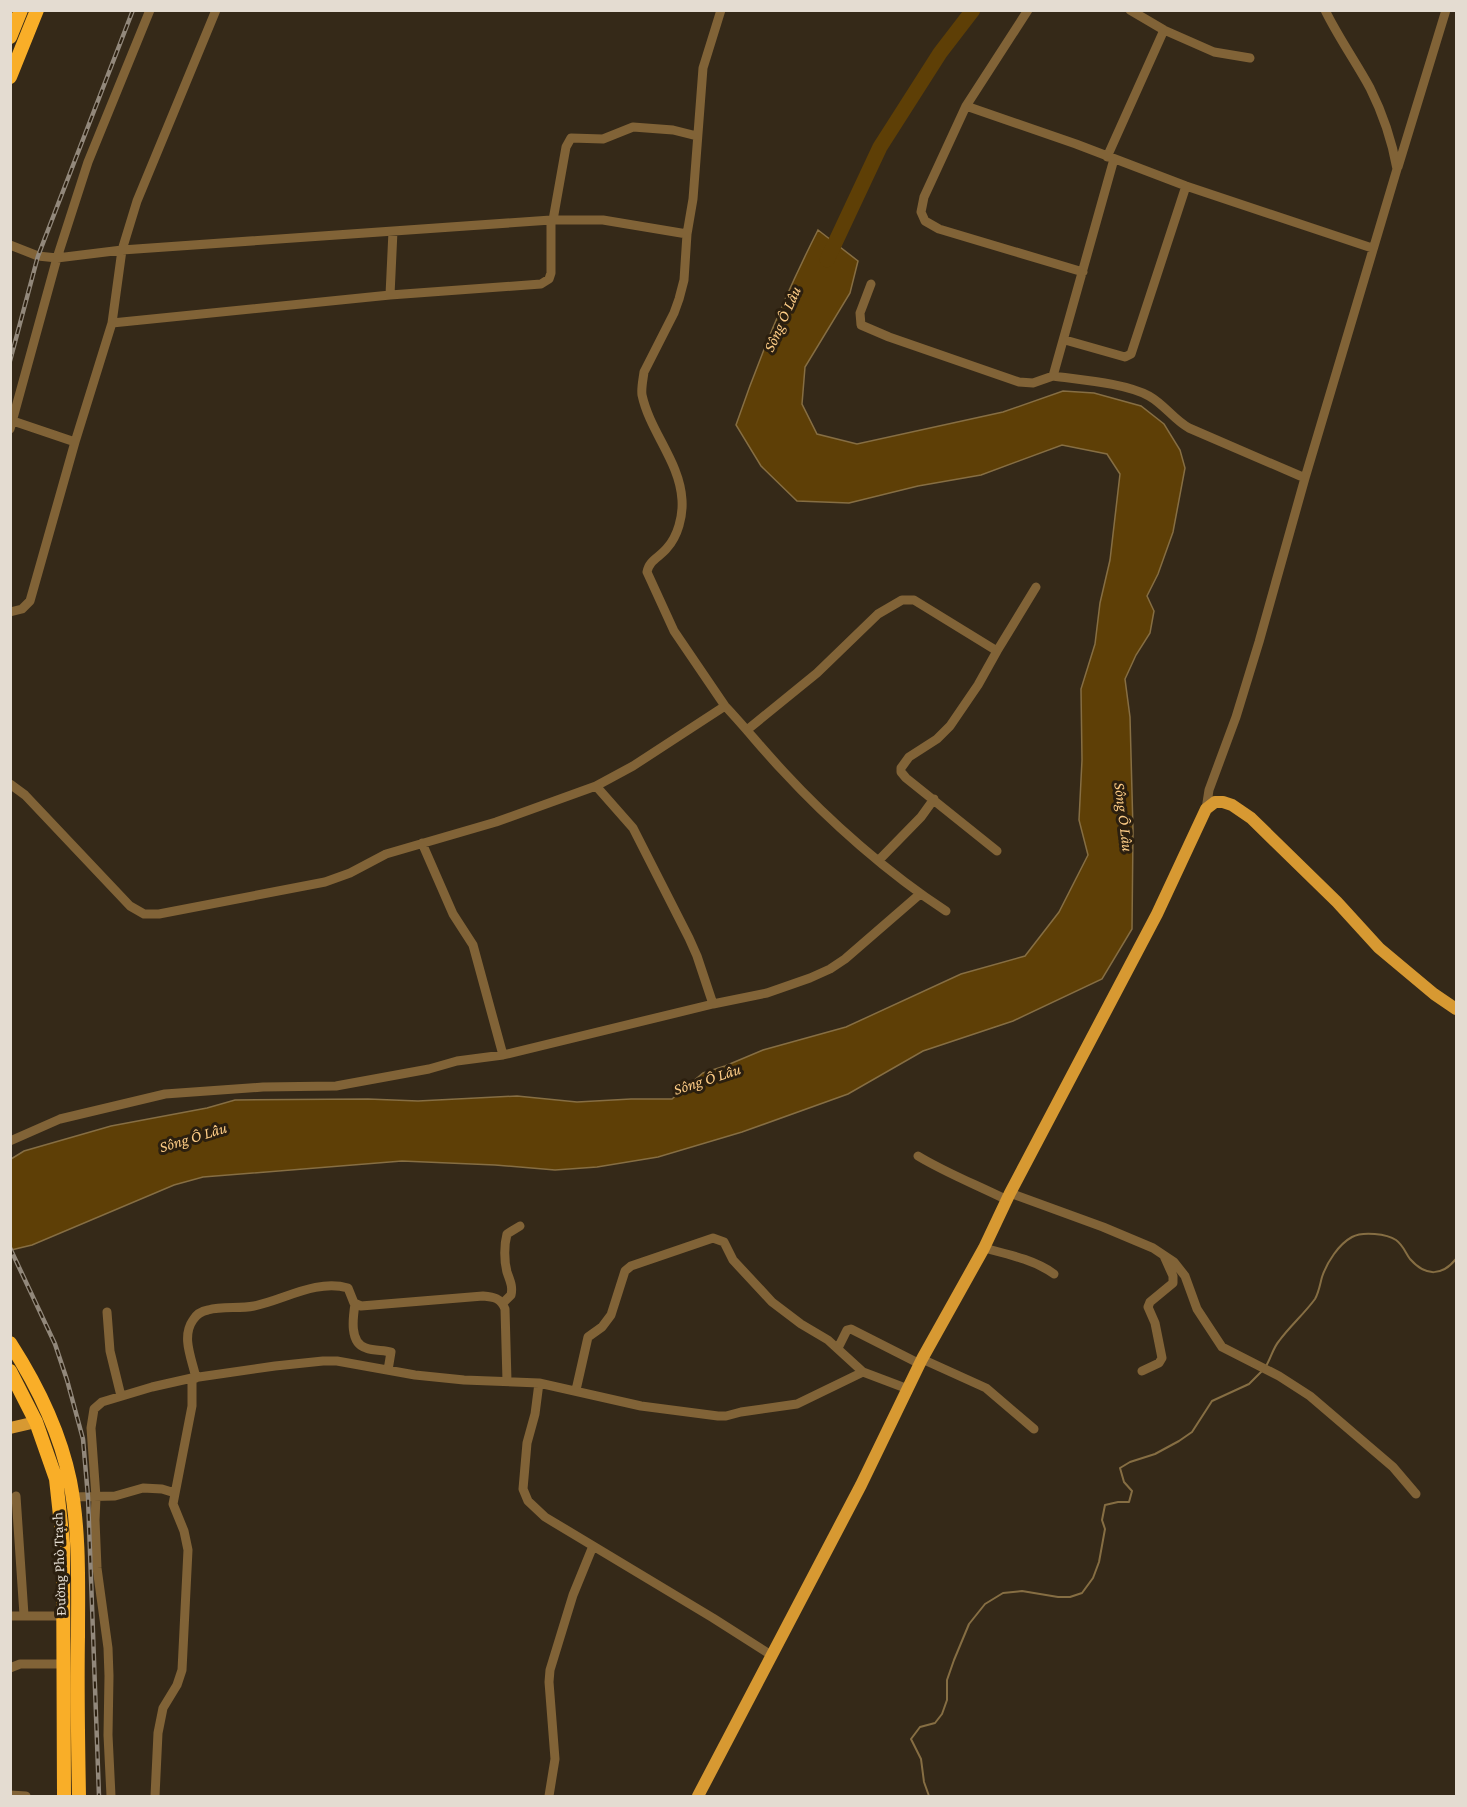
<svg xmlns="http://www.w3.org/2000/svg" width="1467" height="1807" viewBox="0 0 1467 1807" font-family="'Crimson Pro',serif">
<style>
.water{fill:#5e3f06;stroke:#866e43;stroke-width:1.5}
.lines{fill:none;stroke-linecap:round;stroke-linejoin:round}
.stream{stroke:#866e43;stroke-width:2}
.river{stroke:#5e3f06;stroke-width:15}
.minor{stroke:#816337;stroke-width:9}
.major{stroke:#d79932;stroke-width:12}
.highway{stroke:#f9ae28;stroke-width:14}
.rail-casing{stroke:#92887b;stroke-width:4.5}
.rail{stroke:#2b1f0f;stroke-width:2;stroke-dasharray:7;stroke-linecap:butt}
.labels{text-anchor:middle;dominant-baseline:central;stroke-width:6;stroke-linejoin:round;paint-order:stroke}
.street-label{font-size:15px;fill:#e4dcd1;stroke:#2b1f0f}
.water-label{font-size:16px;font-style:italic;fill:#fccb85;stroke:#2b1f0f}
</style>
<rect width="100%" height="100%" fill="#352918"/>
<path class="water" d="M 818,230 L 858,261 L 850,293 L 805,367 L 802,404 L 817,434 L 857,444 L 1003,412 L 1063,391 L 1094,393 L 1141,406 L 1164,424 L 1180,450 L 1185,468 L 1173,532 L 1158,574 L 1147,596 L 1154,611 L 1150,633 L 1136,655 L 1125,679 L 1130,717 L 1133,830 L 1132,929 L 1102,979 L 1013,1021 L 923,1051 L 848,1094 L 742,1132 L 658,1157 L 597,1167 L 555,1170 L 495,1165 L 402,1161 L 203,1177 L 174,1185 L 32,1245 L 11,1250 L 11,1159 L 24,1151 L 111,1126 L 207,1108 L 235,1100 L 368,1099 L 418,1101 L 517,1096 L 577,1102 L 631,1099 L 672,1099 L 703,1073 L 725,1066 L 763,1050 L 846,1027 L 961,974 L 1025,956 L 1059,912 L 1088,855 L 1079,820 L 1082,760 L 1081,689 L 1095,644 L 1100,603 L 1110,560 L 1120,474 L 1107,454 L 1062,445 L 981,475 L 918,486 L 849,503 L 797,501 L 761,466 L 736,425 C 759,358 786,293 818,230 Z"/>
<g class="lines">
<path class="stream" d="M 1266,1366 C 1271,1358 1273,1348 1279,1341 C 1290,1326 1304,1314 1315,1299 C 1319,1292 1320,1284 1322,1277 C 1327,1262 1339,1244 1352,1237 C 1363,1231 1387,1234 1396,1240 C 1403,1245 1405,1252 1410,1259 C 1426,1277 1442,1276 1456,1259
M 929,1796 L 924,1782 L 921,1759 L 911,1739 L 920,1727 L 935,1723 L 942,1714 L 947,1700 L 947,1680 L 954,1660 L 969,1624 L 985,1604 L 1003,1593 L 1022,1591 L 1058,1597 L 1070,1597 L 1082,1593 L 1093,1578 L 1099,1562 L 1105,1529 L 1102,1520 L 1105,1505 L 1118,1502 L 1129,1502 L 1132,1491 L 1124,1482 L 1120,1468 L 1130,1462 L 1155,1454 L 1179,1441 L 1192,1432 L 1212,1401 L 1249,1384 L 1263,1370"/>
<path class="river" d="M 827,260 L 880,147 L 940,53 L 973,10"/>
<path class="minor" d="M 1028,10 L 966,106 L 924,197 L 921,212 L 925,221 L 939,229 L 1083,272
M 1130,10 L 1164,30 L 1214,52 L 1250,58
M 966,106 L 1076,144 L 1186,186 L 1372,248
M 1107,157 L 1164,30
M 1398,167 L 1446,10
M 553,220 L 566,147 L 571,138 L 603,139 L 633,127 L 673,130 L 697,136
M 10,245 L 38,256 L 57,258 L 122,250 L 551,220 L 603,220 L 687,234
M 871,284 L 860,313 L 861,325 L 889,337 L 1019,382 L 1033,383 L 1053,376 L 1114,159
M 390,295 L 393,231
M 112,323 L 390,295 L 541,284 L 549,279 L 551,273 L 551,220
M 1065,340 L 1125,357 L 1131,354 L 1186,186
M 1053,376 C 1081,380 1125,383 1149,396 C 1165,405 1174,420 1189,428 L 1305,478
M 13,421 L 75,442
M 10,429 L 57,258 L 88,162 L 150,10
M 10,612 L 22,609 L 30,601 L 75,442 L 112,323 L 122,250 L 137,201 L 216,10
M 725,706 C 745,727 763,750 783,771 C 829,821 889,874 946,911
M 747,730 L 817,673 L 878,614 L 902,600 L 914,600 L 997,651
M 10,784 L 25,795 L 130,906 L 144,914 L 159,914 L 325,882 L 350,873 L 386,854 L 496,822 L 596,786 L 633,766 L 725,706 L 674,631 L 647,572 C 649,560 660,557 667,548 C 678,536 683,516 682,500 C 680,462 650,432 642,395 C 641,388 643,380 644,372 L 674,313 L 679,299 L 684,280 L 687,234 L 693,199 L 703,68 L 721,10
M 596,786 L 633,828 L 689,938 L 697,956 L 713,1004
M 1206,809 L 1209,790 L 1236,717 L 1259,642 L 1305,478 L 1397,169 C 1392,141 1383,114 1370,88 C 1356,62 1338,37 1325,10
M 422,843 L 453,914 L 473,945 L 503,1055
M 997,851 L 906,778 L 901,772 L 901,768 L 909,757 L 937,739 L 950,726 L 978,685 L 997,651 L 1036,587
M 879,860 L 921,817 L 934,799
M 10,1141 L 60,1119 L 165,1094 L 263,1087 L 336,1086 L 429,1069 L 457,1061 L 503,1055 L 713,1004 L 767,993 L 810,978 L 830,969 L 845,959 L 920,894
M 918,1156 C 946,1173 977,1185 1007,1200
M 1010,1193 L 1103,1227 L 1153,1248 L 1174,1262 L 1185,1276 L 1197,1309 L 1222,1347 L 1279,1376 L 1310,1396 L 1393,1467 L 1416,1494
M 984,1248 C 1007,1254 1035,1260 1054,1274
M 503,1303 L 511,1295 C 513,1286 510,1281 507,1272 C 504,1261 504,1245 507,1234 L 520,1226
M 355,1304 C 353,1317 349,1343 366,1348 C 374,1351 383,1350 391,1352 L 388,1370
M 107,1312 L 110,1351 L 121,1396
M 838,1348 L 847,1330 L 851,1329 L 920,1364
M 922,1359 L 986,1388 L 1034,1429
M 1142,1371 L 1159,1363 L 1162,1358 L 1155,1323 L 1148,1307 L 1150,1302 L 1173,1283 L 1173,1276 L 1164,1256
M 196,1378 C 192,1359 181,1337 193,1320 C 196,1315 202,1311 208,1310 C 223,1306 239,1309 254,1306 C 284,1300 316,1279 348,1288 L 354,1303 L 361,1306 L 483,1296 C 494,1297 501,1298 505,1309 L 507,1381
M 539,1383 L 535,1414 L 527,1443 L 523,1489 L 528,1501 L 545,1517 L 713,1618 L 771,1655
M 576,1390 L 588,1337 L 602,1327 L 611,1315 L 625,1271 L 631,1266 L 713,1238 L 724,1242 L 733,1260 L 772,1302 L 801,1324 L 828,1340 L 863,1372
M 16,1496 L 24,1615
M 72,1497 L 115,1496 L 143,1488 L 162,1489 L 175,1493
M 10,1616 L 64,1616
M 10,1668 L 20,1664 L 64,1664
M 10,1795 L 26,1796
M 111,1796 L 108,1735 L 109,1676 L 108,1648 L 97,1568 L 95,1520 L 96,1497 L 91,1428 L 94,1409 L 102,1402 L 152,1387 L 192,1378 L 275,1366 L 323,1361 L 337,1361 L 415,1375 L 464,1380 L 539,1383 L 641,1406 L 718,1416 L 726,1416 L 741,1412 L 797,1404 L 863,1372 L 908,1389
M 155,1796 L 158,1733 L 163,1708 L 177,1685 L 182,1670 L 188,1550 L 184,1531 L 173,1504 L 192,1406 L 192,1378
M 549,1796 L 555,1759 L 549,1682 L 550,1670 L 573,1595 L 593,1546"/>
<path class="major" d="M 10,1428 L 36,1422
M 698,1796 L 861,1485 L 922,1359 L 984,1248 L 1010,1193 L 1157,914 L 1206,809 L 1215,802 L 1223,802 L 1232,805 L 1251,818 L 1337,902 L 1379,948 L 1434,994 L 1456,1009"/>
<path class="highway" d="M 10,37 L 21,10
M 10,77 L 37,10
M 10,1343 C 37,1385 60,1432 70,1481 C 80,1533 78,1584 78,1636 C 77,1690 78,1743 79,1796
M 10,1371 L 36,1422 L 56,1479 L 63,1543 L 64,1796"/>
<defs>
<path id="rail" d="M 10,361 L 38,256 L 133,10
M 10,1248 L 55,1344 L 67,1380 L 83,1439 L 88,1497 L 99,1796"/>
</defs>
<use href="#rail" class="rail-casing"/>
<use href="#rail" class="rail"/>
</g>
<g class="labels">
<g class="street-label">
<text transform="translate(59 1564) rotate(-92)">Đường Phò Trạch</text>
</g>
<g class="water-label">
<text transform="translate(782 319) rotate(-66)">Sông Ô Lâu</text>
<text transform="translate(1124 817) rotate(83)">Sông Ô Lâu</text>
<text transform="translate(707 1079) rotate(-18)">Sông Ô Lâu</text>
<text transform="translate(193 1137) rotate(-17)">Sông Ô Lâu</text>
</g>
</g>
<rect width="1467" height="1807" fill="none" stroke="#e4dcd1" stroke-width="24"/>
</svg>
